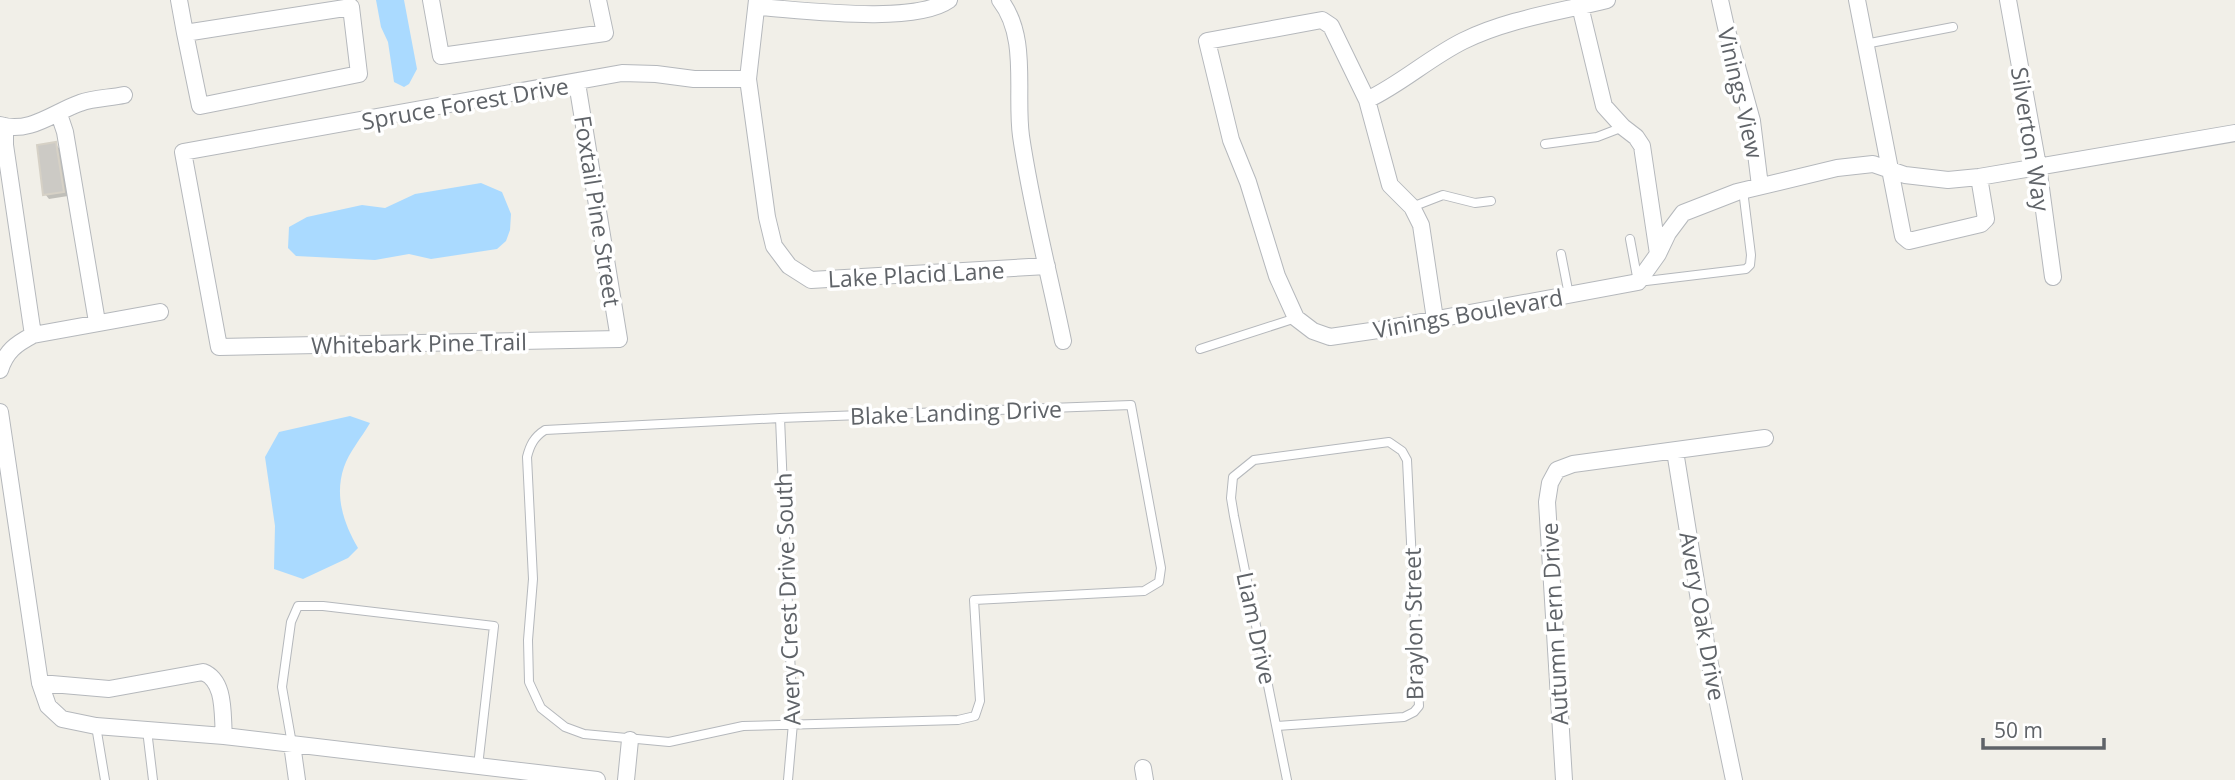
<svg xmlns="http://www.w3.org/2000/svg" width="2235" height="780" viewBox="0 0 2235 780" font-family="'Open Sans',sans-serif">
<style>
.water{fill:#aadaff}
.shadow{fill:#0003}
.building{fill:#cccac5;stroke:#d6d1c6;stroke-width:2}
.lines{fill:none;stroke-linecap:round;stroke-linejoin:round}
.lane-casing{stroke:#b5b8bc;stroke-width:10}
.street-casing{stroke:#b5b8bc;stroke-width:18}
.lane{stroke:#fff;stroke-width:8}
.street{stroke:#fff;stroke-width:16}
.labels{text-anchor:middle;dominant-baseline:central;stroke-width:7;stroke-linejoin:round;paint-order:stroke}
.street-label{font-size:23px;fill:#5f6368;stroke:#fff}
</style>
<rect width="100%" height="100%" fill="#f1efe8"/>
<path class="water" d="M 376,0 L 404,0 L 417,69 L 409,84 L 404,87 L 394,82 L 388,42 L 381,27 Z
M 481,183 L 502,192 L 511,214 L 510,230 L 506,241 L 497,249 L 431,259 L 409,254 L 375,260 L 296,256 L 288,248 L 289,227 L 307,217 L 362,205 L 385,208 L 415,194 Z
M 350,416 L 370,423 C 362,437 349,452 344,467 C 334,496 344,524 358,548 L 348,558 L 303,579 L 274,569 L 275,526 L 265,457 L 279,432 Z"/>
<path class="shadow" d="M 55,144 L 60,149 L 68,196 L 49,199 L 45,194 Z"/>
<path class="building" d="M 56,142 L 64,192 L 43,195 L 37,145 Z"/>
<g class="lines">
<defs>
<path id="lane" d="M 1865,44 L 1953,27
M 1545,144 L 1597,137 L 1623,127
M 1412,207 L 1443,195 L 1475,203 L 1491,201
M 1630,239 L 1638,282 L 1746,269 L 1750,265 L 1751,255 L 1743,190
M 1561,254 L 1569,295
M 1200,349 L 1296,318
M 1131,405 L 1161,568 L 1159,582 L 1144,591 L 974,600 L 980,701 L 975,716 L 958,720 L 743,726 L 669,742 L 584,734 L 565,727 L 541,708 L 529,682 L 528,640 L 533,579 L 527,457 C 530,445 534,437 545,430 L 780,418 Z
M 780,418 L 793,723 L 788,780
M 96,726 L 105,780
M 1277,726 L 1404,717 L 1414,712 L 1419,706 L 1407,460 L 1402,451 L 1389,442 L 1254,460 L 1233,477 L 1231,498 L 1234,516 L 1287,780
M 147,730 L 153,780
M 292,744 L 282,687 L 291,622 L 298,606 L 323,606 L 494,626 L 478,766"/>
<path id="street" d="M 179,0 L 185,33
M 431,0 L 441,56 L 605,33 L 598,0
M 757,0 L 748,79 L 767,217 L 774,246 L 789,266 L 811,280 L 1047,266
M 1000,0 C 1029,37 1015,93 1021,136 C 1031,205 1049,273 1063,341
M 1720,0 L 1726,27 L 1752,121 L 1760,186
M 1857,0 L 1903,236 L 1909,241 L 1981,224 L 1986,219 L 1979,177
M 2008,0 L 2038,166 L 2053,277
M 1580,6 L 1604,106 L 1623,127 L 1636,137 L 1642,146 L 1658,254
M 351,7 L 359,74 L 200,106 L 185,33 Z
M 758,7 C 803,10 914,25 949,0
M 577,83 L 619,339 L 219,347 L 183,152 L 622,73 L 656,74 L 694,79 L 748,79
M 1367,100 C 1401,84 1429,58 1463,41 C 1507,19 1559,12 1607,0
M 59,114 L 65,132 L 97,322
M 0,125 C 30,134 54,112 80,103 C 93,98 110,98 124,95
M 5,126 L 5,145 L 33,335
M 1435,319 L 1421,225 L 1412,207 L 1390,185 L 1367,100 L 1331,26 L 1322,20 L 1207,41 L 1231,140 L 1248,182 L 1277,276 L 1296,318 L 1313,331 L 1330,337 L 1378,330 L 1638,282 L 1658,254 L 1668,233 L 1683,213 L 1737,192 L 1837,168 L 1873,164 L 1905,175 L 1948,180 L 1979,177 L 2235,133
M 0,370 C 6,351 16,344 33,335 L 160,312
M 0,412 L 40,683 L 48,706 L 62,719 L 96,726 L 224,736 L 597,780
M 1675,451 L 1707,650 L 1734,780
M 40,683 L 109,689 L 203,672 C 226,681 222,715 224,736
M 292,744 L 297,780
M 1143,768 L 1145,780
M 626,780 L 630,740
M 1564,780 L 1547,502 L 1550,483 L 1557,470 L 1573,464 L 1765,438"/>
</defs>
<use href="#lane" class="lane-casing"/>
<use href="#street" class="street-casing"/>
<use href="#lane" class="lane"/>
<use href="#street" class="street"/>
</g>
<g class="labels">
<g class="street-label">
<text transform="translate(1741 93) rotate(77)">Vinings View</text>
<text transform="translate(465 103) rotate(-10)">Spruce Forest Drive</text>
<text transform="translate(2031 139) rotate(81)">Silverton Way</text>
<text transform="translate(598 211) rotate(81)">Foxtail Pine Street</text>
<text transform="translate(916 274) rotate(-3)">Lake Placid Lane</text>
<text transform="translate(1468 313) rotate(-10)">Vinings Boulevard</text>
<text transform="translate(419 343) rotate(-1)">Whitebark Pine Trail</text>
<text transform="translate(956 412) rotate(-2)">Blake Landing Drive</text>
<text transform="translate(787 599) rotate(-92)">Avery Crest Drive South</text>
<text transform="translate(1703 616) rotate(80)">Avery Oak Drive</text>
<text transform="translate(1413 624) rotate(-91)">Braylon Street</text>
<text transform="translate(1554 624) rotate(-93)">Autumn Fern Drive</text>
<text transform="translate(1257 628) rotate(78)">Liam Drive</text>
</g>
</g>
<path d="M1983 738v10h121v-10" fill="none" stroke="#5f6368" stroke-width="3.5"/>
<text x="1994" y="738" font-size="21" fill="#5f6368" stroke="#ffffff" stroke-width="5" paint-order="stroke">50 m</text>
</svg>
